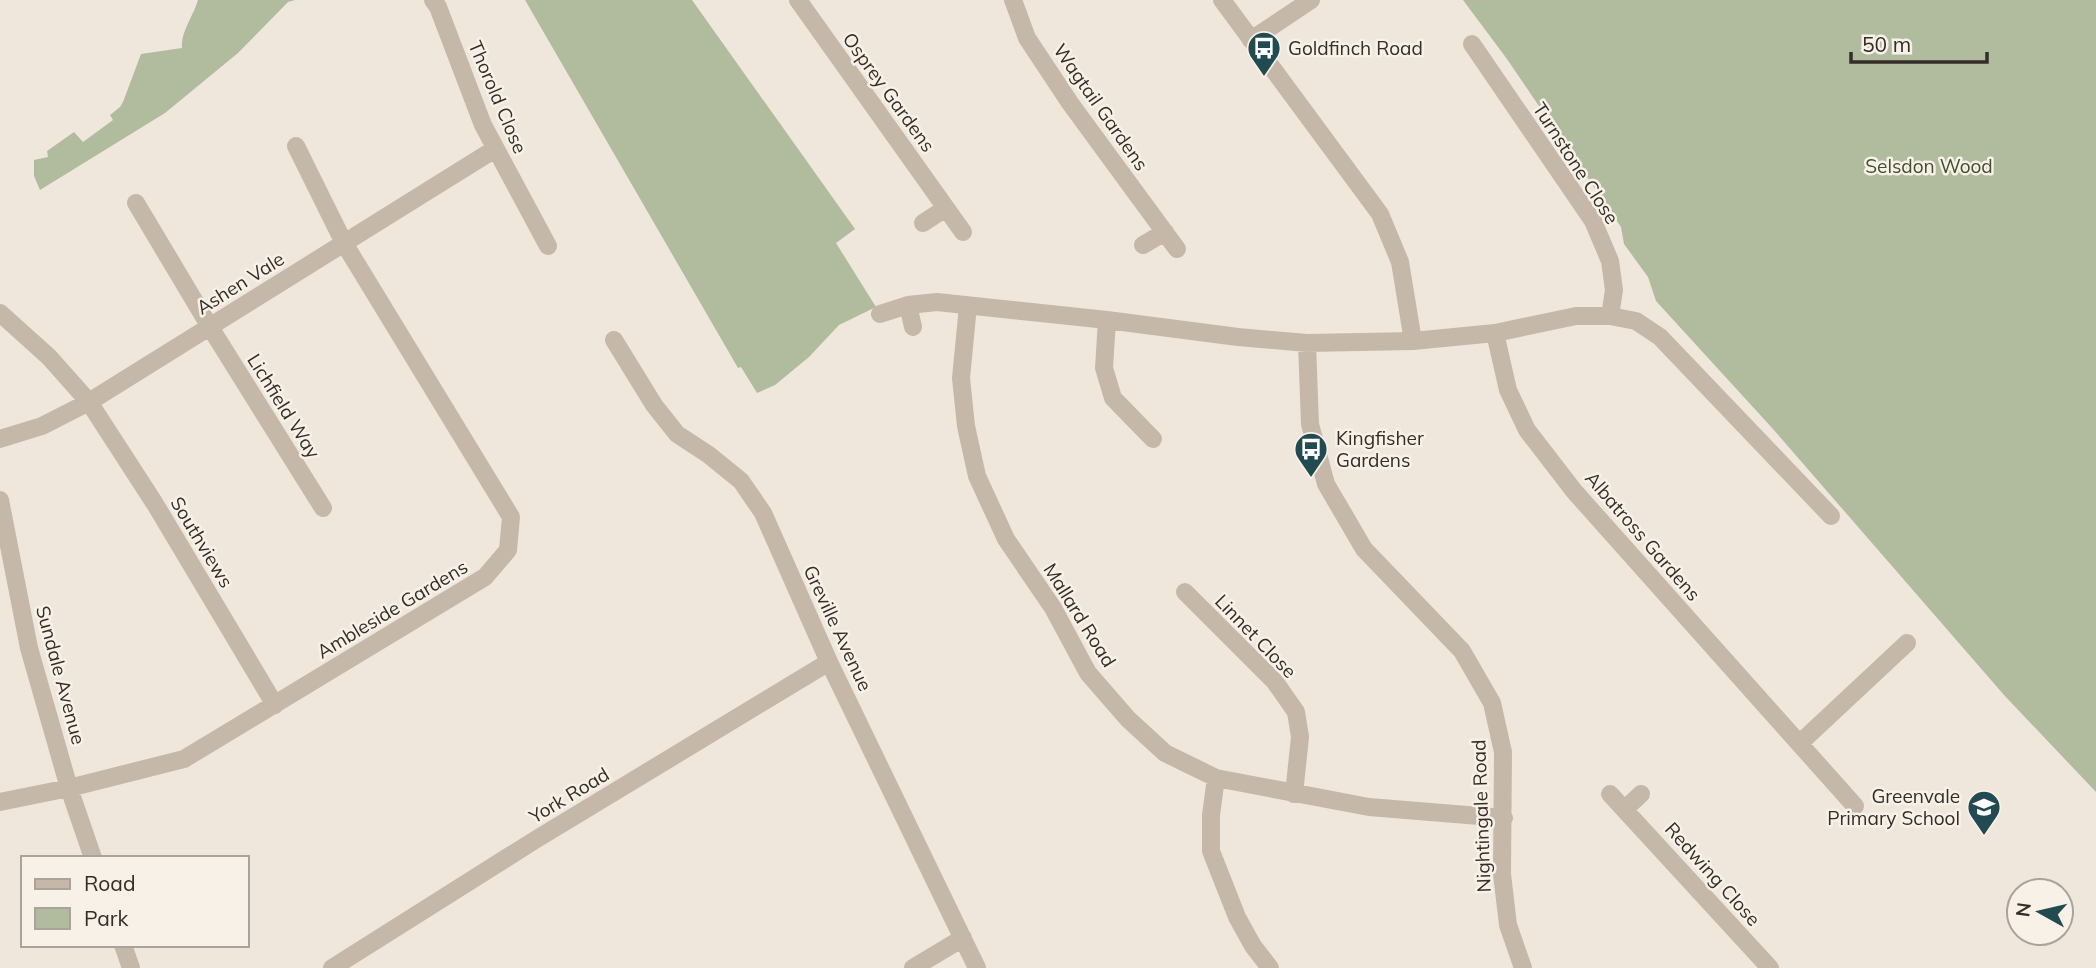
<svg xmlns="http://www.w3.org/2000/svg" width="2096" height="968" viewBox="0 0 2096 968" font-family="Mulish,sans-serif">
<style>
.green{fill:#b0bc9d}
.lines{fill:none;stroke-linecap:round;stroke-linejoin:round}
.minor{stroke:#c6b8a9;stroke-width:18}
.labels{text-anchor:middle;dominant-baseline:central;stroke-width:5;stroke-linejoin:round;paint-order:stroke}
.poi-label{font-size:19px;fill:#342d28;stroke:#f7f1e8;text-anchor:start}
.street-label{font-size:19px;fill:#342d28;stroke:#f7f1e8}
.park-label{font-size:19px;fill:#414f2e;stroke:#f7f1e8}
</style>
<rect width="100%" height="100%" fill="#efe7dc"/>
<path class="green" d="M 198,0 L 295,0 L 288,2 L 238,53 L 165,113 L 40,190 L 34,176 L 34,160 L 48,157 L 47,151 L 74,132 L 83,142 L 113,120 L 110,115 L 120,107 L 123,102 L 141,54 L 182,48 C 180,33 194,15 198,0 Z
M 525,0 L 692,0 L 855,229 L 836,243 L 876,307 L 839,325 L 809,357 L 775,385 L 757,393 L 741,367 L 738,368 Z
M 1463,0 L 2096,0 L 2096,792 L 2004,695 L 1773,429 L 1656,301 L 1648,277 L 1624,244 L 1621,227 L 1507,59 Z"/>
<g class="lines">
<path class="minor" d="M 433,0 L 438,7 L 483,125 L 548,246
M 798,0 L 963,232
M 1013,0 L 1027,38 L 1070,103 L 1177,249
M 1222,0 L 1380,214 L 1400,262 L 1413,341
M 1251,40 L 1311,0
M 1472,44 L 1593,221 L 1610,261 L 1614,290 L 1610,316
M 136,203 L 210,327 L 323,508
M 923,223 L 946,208
M 1143,245 L 1165,232
M 908,305 L 913,327
M 968,306 L 961,378 L 966,426 L 977,476 L 1006,539 L 1053,608 L 1088,673 L 1128,719 L 1165,753 L 1216,778 L 1369,807 L 1504,818
M 0,313 L 49,357 L 89,402 L 155,504 L 275,705
M 880,314 L 908,305 L 937,302 L 1107,320 L 1238,337 L 1307,343 L 1413,341 L 1495,333 L 1576,316 L 1610,316 L 1636,321 L 1660,337 L 1831,516
M 1107,320 L 1104,368 L 1113,398 L 1153,439
M 1495,333 L 1508,390 L 1527,430 L 1574,491 L 1855,806
M 614,340 L 654,405 L 677,434 L 709,455 L 741,481 L 763,513 L 829,662 L 977,968
M 1307,343 L 1310,424 L 1326,484 L 1364,549 L 1462,651 L 1492,703 L 1503,752 L 1502,874 L 1508,925 L 1523,968
M 0,439 L 42,426 L 89,402 L 495,149
M 0,500 L 29,648 L 69,788 L 93,858
M 1185,592 L 1275,682 L 1296,712 L 1300,737 L 1294,794
M 1800,743 L 1907,643
M 1216,778 L 1211,815 L 1211,851 L 1237,917 L 1253,946 L 1270,968
M 1610,794 L 1770,968
M 0,802 L 69,788 L 184,759 L 485,577 L 508,550 L 511,517 L 344,243 L 296,146
M 1625,809 L 1641,794
M 123,945 L 131,968
M 332,968 L 535,840 L 829,662
M 913,968 L 963,938"/>
</g>
<defs>
<symbol id="bus-pin" viewBox="-11 -11 22 30"><path d="M0 17L-7.5 6A9.5 9.5 0 1 1 7.5 6Z" fill="#224a51" stroke="#f7f1e8"/><path d="M-5-6H5V4H4V6H2V4H-2V6H-4V4H-5ZM-3.5-4V0h7V-4ZM-3.5 1.2v1.5H-2V1.2ZM2 1.2v1.5H3.5V1.2Z" fill="#fff"/></symbol>
<symbol id="school-pin" viewBox="-11 -11 22 30"><path d="M0 17L-7.5 6A9.5 9.5 0 1 1 7.5 6Z" fill="#224a51" stroke="#f7f1e8"/><path d="M0-5L7-2L0 1L-7-2ZM-4 1L0 2.5L4 1V4Q0 6-4 4Z" fill="#fff"/></symbol>
</defs>
<g fill-rule="evenodd">
<use href="#bus-pin" x="1245" y="29" width="38" height="52"/>
<use href="#bus-pin" x="1292" y="430" width="38" height="52"/>
<use href="#school-pin" x="1965" y="788" width="38" height="52"/>
</g>
<g class="labels">
<g class="poi-label">
<text x="1288" y="48">Goldfinch Road</text>
<text x="1336" y="438">Kingfisher<tspan x="1336" dy="22">Gardens</tspan></text>
<text x="1960" y="796" text-anchor="end">Greenvale<tspan x="1960" dy="22">Primary School</tspan></text>
</g>
<g class="street-label">
<text transform="translate(889 92) rotate(54)">Osprey Gardens</text>
<text transform="translate(498 97) rotate(67)">Thorold Close</text>
<text transform="translate(1101 107) rotate(55)">Wagtail Gardens</text>
<text transform="translate(1576 163) rotate(57)">Turnstone Close</text>
<text transform="translate(240 283) rotate(-32)">Ashen Vale</text>
<text transform="translate(284 406) rotate(58)">Lichfield Way</text>
<text transform="translate(1643 536) rotate(49)">Albatross Gardens</text>
<text transform="translate(202 542) rotate(59)">Southviews</text>
<text transform="translate(392 609) rotate(-31)">Ambleside Gardens</text>
<text transform="translate(1080 615) rotate(58)">Mallard Road</text>
<text transform="translate(838 628) rotate(65)">Greville Avenue</text>
<text transform="translate(1256 636) rotate(46)">Linnet Close</text>
<text transform="translate(61 675) rotate(75)">Sundale Avenue</text>
<text transform="translate(569 795) rotate(-31)">York Road</text>
<text transform="translate(1481 816) rotate(-92)">Nightingale Road</text>
<text transform="translate(1713 874) rotate(48)">Redwing Close</text>
</g>
<g class="park-label">
<text x="1929" y="166">Selsdon Wood</text>
</g>
</g>
<rect x="21" y="856" width="228" height="91" fill="#f7f1e8" stroke="#a9a39b" stroke-width="2"/>
<rect x="35" y="879" width="35" height="10" fill="#c6b8a9" stroke="#a9a39b" stroke-width="2"/>
<text x="84" y="891" font-size="21" fill="#342d28">Road</text>
<rect x="35" y="908" width="35" height="21" fill="#b0bc9d" stroke="#a9a39b" stroke-width="2"/>
<text x="84" y="926" font-size="21" fill="#342d28">Park</text>
<g transform="translate(2040 912) rotate(278)"><circle r="33" fill="#f7f1e8" stroke="#a9a39b" stroke-width="2"/>
<path d="M0-5L12 26L0 18L-12 26Z" fill="#224a51"/>
<text y="-10" font-size="19" font-weight="bold" text-anchor="middle" fill="#342d28">N</text>
</g>
<path d="M1851 52v10h136v-10" fill="none" stroke="#342d28" stroke-width="3.5"/>
<text x="1862" y="52" font-size="21" fill="#342d28" stroke="#f7f1e8" stroke-width="5" paint-order="stroke">50 m</text>
</svg>
